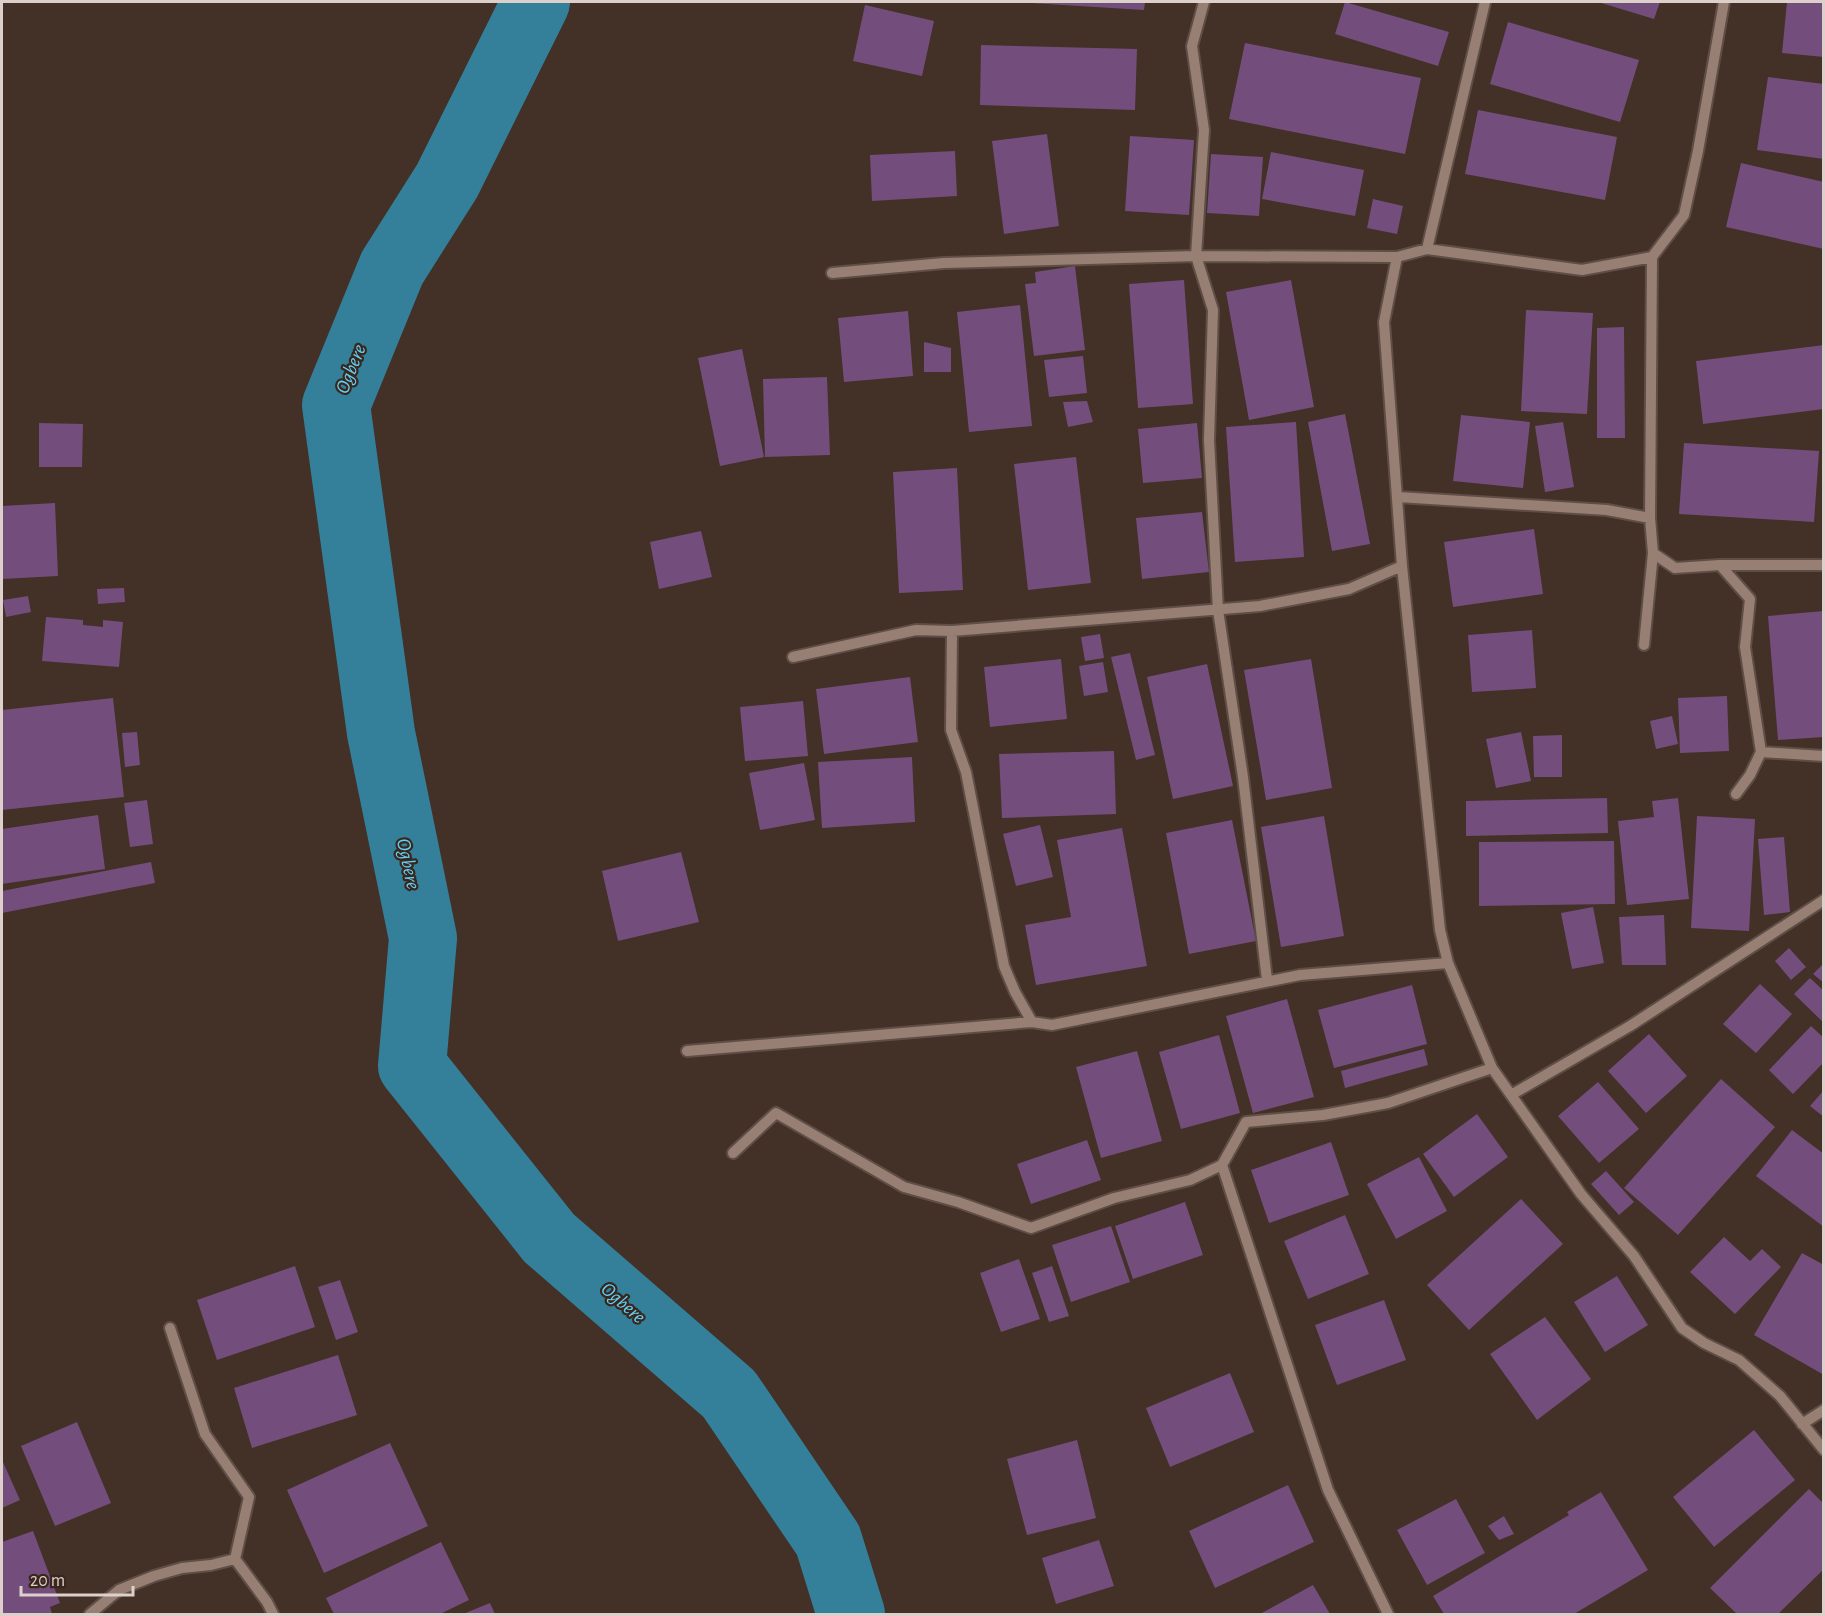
<svg xmlns="http://www.w3.org/2000/svg" width="1825" height="1616" viewBox="0 0 1825 1616" font-family="'Alegreya Sans',sans-serif">
<style>
.lines{fill:none;stroke-linecap:round;stroke-linejoin:round}
.river{stroke:#34809a;stroke-width:68}
.building{fill:#734e7c}
.minor-casing{stroke:#5f4e46;stroke-width:14}
.minor{stroke:#977f74;stroke-width:10}
.labels{text-anchor:middle;dominant-baseline:central;stroke-width:4.5;stroke-linejoin:round;paint-order:stroke}
.water-label{font-size:20px;font-style:italic;fill:#62d0f7;stroke:#39261c}
</style>
<rect width="100%" height="100%" fill="#433026"/>
<g class="lines">
<path class="river" d="M 536,2 L 447,181 L 392,268 L 336,405 L 381,733 L 423,938 L 412,1066 L 549,1238 L 729,1394 L 828,1540 L 851,1614"/>
</g>
<path class="building" d="M 1031,2 L 1145,2 L 1144,10 L 1031,3 Z
M 1345,2 L 1449,32 L 1438,66 L 1335,34 Z
M 1598,2 L 1660,2 L 1654,19 Z
M 1787,2 L 1824,2 L 1824,57 L 1782,53 Z
M 865,5 L 934,21 L 922,76 L 853,61 Z
M 1508,22 L 1639,60 L 1620,122 L 1490,84 Z
M 1245,43 L 1421,78 L 1405,154 L 1229,119 Z
M 981,45 L 1137,49 L 1135,110 L 980,105 Z
M 1768,77 L 1824,84 L 1824,159 L 1757,150 Z
M 1478,110 L 1617,137 L 1605,200 L 1465,174 Z
M 1047,134 L 1059,226 L 1004,234 L 992,141 Z
M 1130,136 L 1194,140 L 1189,215 L 1125,211 Z
M 955,151 L 957,196 L 872,201 L 870,155 Z
M 1271,152 L 1364,170 L 1355,216 L 1262,199 Z
M 1211,154 L 1263,157 L 1259,216 L 1207,213 Z
M 1741,163 L 1824,182 L 1824,249 L 1726,227 Z
M 1373,199 L 1403,206 L 1397,234 L 1367,228 Z
M 1075,266 L 1085,350 L 1034,356 L 1025,284 L 1036,283 L 1035,272 Z
M 1184,280 L 1193,404 L 1138,408 L 1129,284 Z
M 1291,280 L 1314,407 L 1249,420 L 1226,292 Z
M 1020,305 L 1032,426 L 969,432 L 957,312 Z
M 1526,310 L 1593,313 L 1587,414 L 1521,411 Z
M 908,311 L 913,376 L 844,382 L 838,318 Z
M 1624,327 L 1625,438 L 1597,438 L 1597,328 Z
M 924,342 L 951,348 L 951,372 L 924,372 Z
M 1824,345 L 1824,409 L 1703,424 L 1696,361 Z
M 742,349 L 764,457 L 720,466 L 698,358 Z
M 1083,356 L 1087,393 L 1049,397 L 1044,360 Z
M 827,377 L 830,455 L 765,457 L 763,379 Z
M 1087,401 L 1093,422 L 1068,427 L 1063,402 Z
M 1345,414 L 1370,544 L 1332,551 L 1308,422 Z
M 1461,415 L 1530,422 L 1523,488 L 1453,481 Z
M 1296,422 L 1304,557 L 1235,562 L 1226,427 Z
M 1563,422 L 1574,487 L 1545,492 L 1535,426 Z
M 39,423 L 83,424 L 82,467 L 39,467 Z
M 1197,423 L 1202,478 L 1143,483 L 1138,429 Z
M 1684,443 L 1819,451 L 1814,522 L 1679,514 Z
M 1076,457 L 1091,583 L 1028,590 L 1014,464 Z
M 957,468 L 963,590 L 899,593 L 893,472 Z
M 55,503 L 58,576 L 2,579 L 2,506 Z
M 1202,512 L 1209,572 L 1142,579 L 1136,518 Z
M 1534,529 L 1543,594 L 1453,607 L 1444,542 Z
M 701,531 L 712,577 L 659,589 L 650,542 Z
M 124,588 L 125,602 L 98,604 L 97,589 Z
M 28,596 L 31,612 L 6,617 L 3,600 Z
M 1824,611 L 1824,737 L 1778,740 L 1768,616 Z
M 46,617 L 83,620 L 83,625 L 103,627 L 103,620 L 123,622 L 119,667 L 42,661 Z
M 1532,630 L 1536,688 L 1472,692 L 1468,635 Z
M 1100,634 L 1104,658 L 1085,661 L 1081,637 Z
M 1130,653 L 1155,755 L 1136,760 L 1111,657 Z
M 1061,659 L 1067,719 L 990,727 L 984,667 Z
M 1311,659 L 1332,788 L 1266,800 L 1244,670 Z
M 1103,662 L 1108,692 L 1084,696 L 1079,666 Z
M 1207,664 L 1233,786 L 1173,799 L 1147,677 Z
M 910,677 L 918,742 L 824,754 L 816,689 Z
M 1727,696 L 1729,751 L 1680,753 L 1678,698 Z
M 113,698 L 124,797 L 2,810 L 2,710 Z
M 803,701 L 808,756 L 745,761 L 740,707 Z
M 1672,716 L 1678,744 L 1656,749 L 1650,721 Z
M 137,732 L 140,765 L 125,767 L 122,733 Z
M 1521,732 L 1531,781 L 1496,788 L 1486,739 Z
M 1562,735 L 1562,777 L 1534,777 L 1533,736 Z
M 1114,751 L 1116,814 L 1002,818 L 999,754 Z
M 912,757 L 915,822 L 822,828 L 818,762 Z
M 804,763 L 815,820 L 760,830 L 749,773 Z
M 1607,798 L 1608,833 L 1466,836 L 1466,801 Z
M 1678,798 L 1689,899 L 1627,905 L 1618,821 L 1654,817 L 1652,801 Z
M 147,800 L 153,844 L 130,847 L 124,803 Z
M 98,815 L 105,869 L 2,884 L 2,829 Z
M 1324,816 L 1344,936 L 1281,947 L 1261,827 Z
M 1697,816 L 1755,819 L 1749,931 L 1691,928 Z
M 1232,820 L 1256,941 L 1189,954 L 1166,833 Z
M 1040,825 L 1053,877 L 1016,886 L 1003,834 Z
M 1122,828 L 1147,966 L 1036,985 L 1025,925 L 1071,917 L 1057,840 Z
M 1784,837 L 1790,912 L 1764,915 L 1758,839 Z
M 1614,841 L 1615,904 L 1479,906 L 1479,842 Z
M 681,852 L 699,922 L 618,941 L 602,871 Z
M 151,862 L 155,883 L 2,913 L 2,891 Z
M 1593,907 L 1604,963 L 1572,969 L 1561,913 Z
M 1664,915 L 1666,965 L 1622,965 L 1619,917 Z
M 1789,948 L 1806,967 L 1791,980 L 1775,961 Z
M 1824,963 L 1824,983 L 1813,974 Z
M 1810,978 L 1824,991 L 1824,1023 L 1794,994 Z
M 1760,984 L 1792,1014 L 1756,1053 L 1723,1024 Z
M 1412,985 L 1427,1044 L 1334,1068 L 1318,1010 Z
M 1287,999 L 1314,1097 L 1253,1113 L 1226,1016 Z
M 1811,1026 L 1824,1038 L 1824,1062 L 1793,1094 L 1769,1070 Z
M 1649,1034 L 1687,1076 L 1646,1113 L 1608,1071 Z
M 1219,1035 L 1240,1113 L 1181,1129 L 1159,1052 Z
M 1424,1049 L 1428,1065 L 1345,1088 L 1341,1071 Z
M 1137,1051 L 1162,1141 L 1101,1158 L 1076,1067 Z
M 1721,1079 L 1775,1127 L 1678,1235 L 1624,1188 Z
M 1598,1082 L 1639,1129 L 1599,1163 L 1558,1116 Z
M 1824,1090 L 1824,1117 L 1810,1106 Z
M 1477,1114 L 1508,1157 L 1454,1197 L 1423,1154 Z
M 1792,1130 L 1824,1154 L 1824,1227 L 1756,1176 Z
M 1087,1140 L 1101,1180 L 1031,1204 L 1017,1164 Z
M 1331,1142 L 1349,1195 L 1269,1223 L 1251,1170 Z
M 1419,1157 L 1447,1211 L 1396,1239 L 1367,1184 Z
M 1606,1171 L 1634,1202 L 1619,1215 L 1591,1184 Z
M 1521,1199 L 1563,1244 L 1469,1330 L 1427,1285 Z
M 1185,1202 L 1203,1255 L 1133,1279 L 1115,1226 Z
M 1345,1215 L 1369,1274 L 1308,1299 L 1284,1241 Z
M 1111,1226 L 1130,1282 L 1071,1302 L 1052,1245 Z
M 1724,1237 L 1750,1261 L 1762,1249 L 1781,1267 L 1735,1314 L 1690,1272 Z
M 1802,1253 L 1824,1265 L 1824,1375 L 1754,1335 Z
M 1019,1259 L 1040,1319 L 1001,1332 L 980,1273 Z
M 295,1266 L 315,1327 L 217,1360 L 197,1300 Z
M 1052,1266 L 1069,1316 L 1049,1322 L 1032,1273 Z
M 1617,1276 L 1648,1325 L 1605,1352 L 1574,1302 Z
M 340,1280 L 358,1332 L 336,1340 L 318,1287 Z
M 1384,1300 L 1406,1360 L 1337,1385 L 1315,1325 Z
M 1545,1317 L 1591,1379 L 1537,1420 L 1490,1354 Z
M 338,1355 L 357,1415 L 252,1448 L 234,1388 Z
M 1230,1373 L 1254,1432 L 1170,1467 L 1146,1408 Z
M 77,1422 L 111,1503 L 55,1526 L 21,1446 Z
M 1754,1430 L 1795,1480 L 1714,1547 L 1673,1497 Z
M 1077,1440 L 1096,1518 L 1027,1535 L 1007,1459 Z
M 390,1443 L 428,1526 L 324,1573 L 287,1490 Z
M 2,1460 L 20,1500 L 2,1508 Z
M 1288,1485 L 1314,1542 L 1215,1588 L 1189,1531 Z
M 1809,1489 L 1824,1504 L 1824,1569 L 1778,1614 L 1737,1614 L 1710,1588 Z
M 1601,1492 L 1648,1570 L 1574,1614 L 1444,1614 L 1433,1596 L 1569,1515 L 1567,1512 Z
M 1456,1499 L 1485,1553 L 1427,1585 L 1397,1530 Z
M 1504,1516 L 1514,1534 L 1499,1540 L 1488,1526 Z
M 33,1531 L 60,1603 L 50,1607 L 52,1614 L 2,1614 L 2,1542 Z
M 1099,1540 L 1114,1586 L 1056,1604 L 1042,1558 Z
M 441,1542 L 469,1600 L 440,1614 L 334,1614 L 326,1598 Z
M 1313,1585 L 1330,1614 L 1260,1614 Z
M 490,1603 L 495,1614 L 463,1614 Z"/>
<g class="lines">
<defs>
<path id="minor" d="M 1204,2 L 1192,46 L 1204,130 L 1196,256 L 1213,310 L 1209,440 L 1218,610 L 1243,777 L 1267,980
M 1427,249 L 1485,2
M 1397,257 L 1384,322 L 1402,566 L 1440,930 L 1448,963 L 1492,1068 L 1581,1194 L 1634,1256 L 1682,1328 L 1704,1343 L 1739,1360 L 1780,1396 L 1824,1450
M 832,273 L 944,263 L 1196,256 L 1397,257 L 1427,249 L 1582,270 L 1652,257 L 1684,215 L 1698,151 L 1724,2
M 1398,497 L 1607,510 L 1650,518
M 1653,553 L 1675,568 L 1720,565 L 1824,565
M 1720,565 L 1750,599 L 1745,647 L 1761,752 L 1750,775 L 1736,794
M 952,631 L 951,730 L 966,772 L 1004,966 L 1015,992 L 1032,1022
M 1644,645 L 1653,553 L 1650,518 L 1652,257
M 793,657 L 916,630 L 952,631 L 1260,606 L 1349,589 L 1402,566
M 1761,752 L 1824,756
M 687,1051 L 1032,1022 L 1052,1025 L 1300,975 L 1448,963
M 1511,1095 L 1630,1026 L 1824,900
M 733,1153 L 776,1113 L 904,1187 L 958,1202 L 1031,1228 L 1114,1198 L 1190,1180 L 1222,1165 L 1246,1122 L 1323,1115 L 1388,1103 L 1492,1068
M 1222,1165 L 1328,1490 L 1388,1614
M 170,1328 L 205,1434 L 249,1497 L 235,1559 L 267,1602 L 273,1614
M 1802,1424 L 1824,1410
M 90,1614 L 119,1590 L 154,1576 L 182,1568 L 211,1565 L 235,1559"/>
</defs>
<use href="#minor" class="minor-casing"/>
<use href="#minor" class="minor"/>
</g>
<g class="labels">
<g class="water-label">
<text transform="translate(351 369) rotate(-68)">Ogbere</text>
<text transform="translate(408 864) rotate(78)">Ogbere</text>
<text transform="translate(623 1303) rotate(41)">Ogbere</text>
</g>
</g>
<rect width="1825" height="1616" fill="none" stroke="#ddd0ca" stroke-width="6"/>
<path d="M21 1586v9h112v-9" fill="none" stroke="#ddd0ca" stroke-width="3"/>
<text x="30" y="1586" font-size="18" fill="#ddd0ca" stroke="#39261c" stroke-width="4.5" paint-order="stroke">20 m</text>
</svg>
